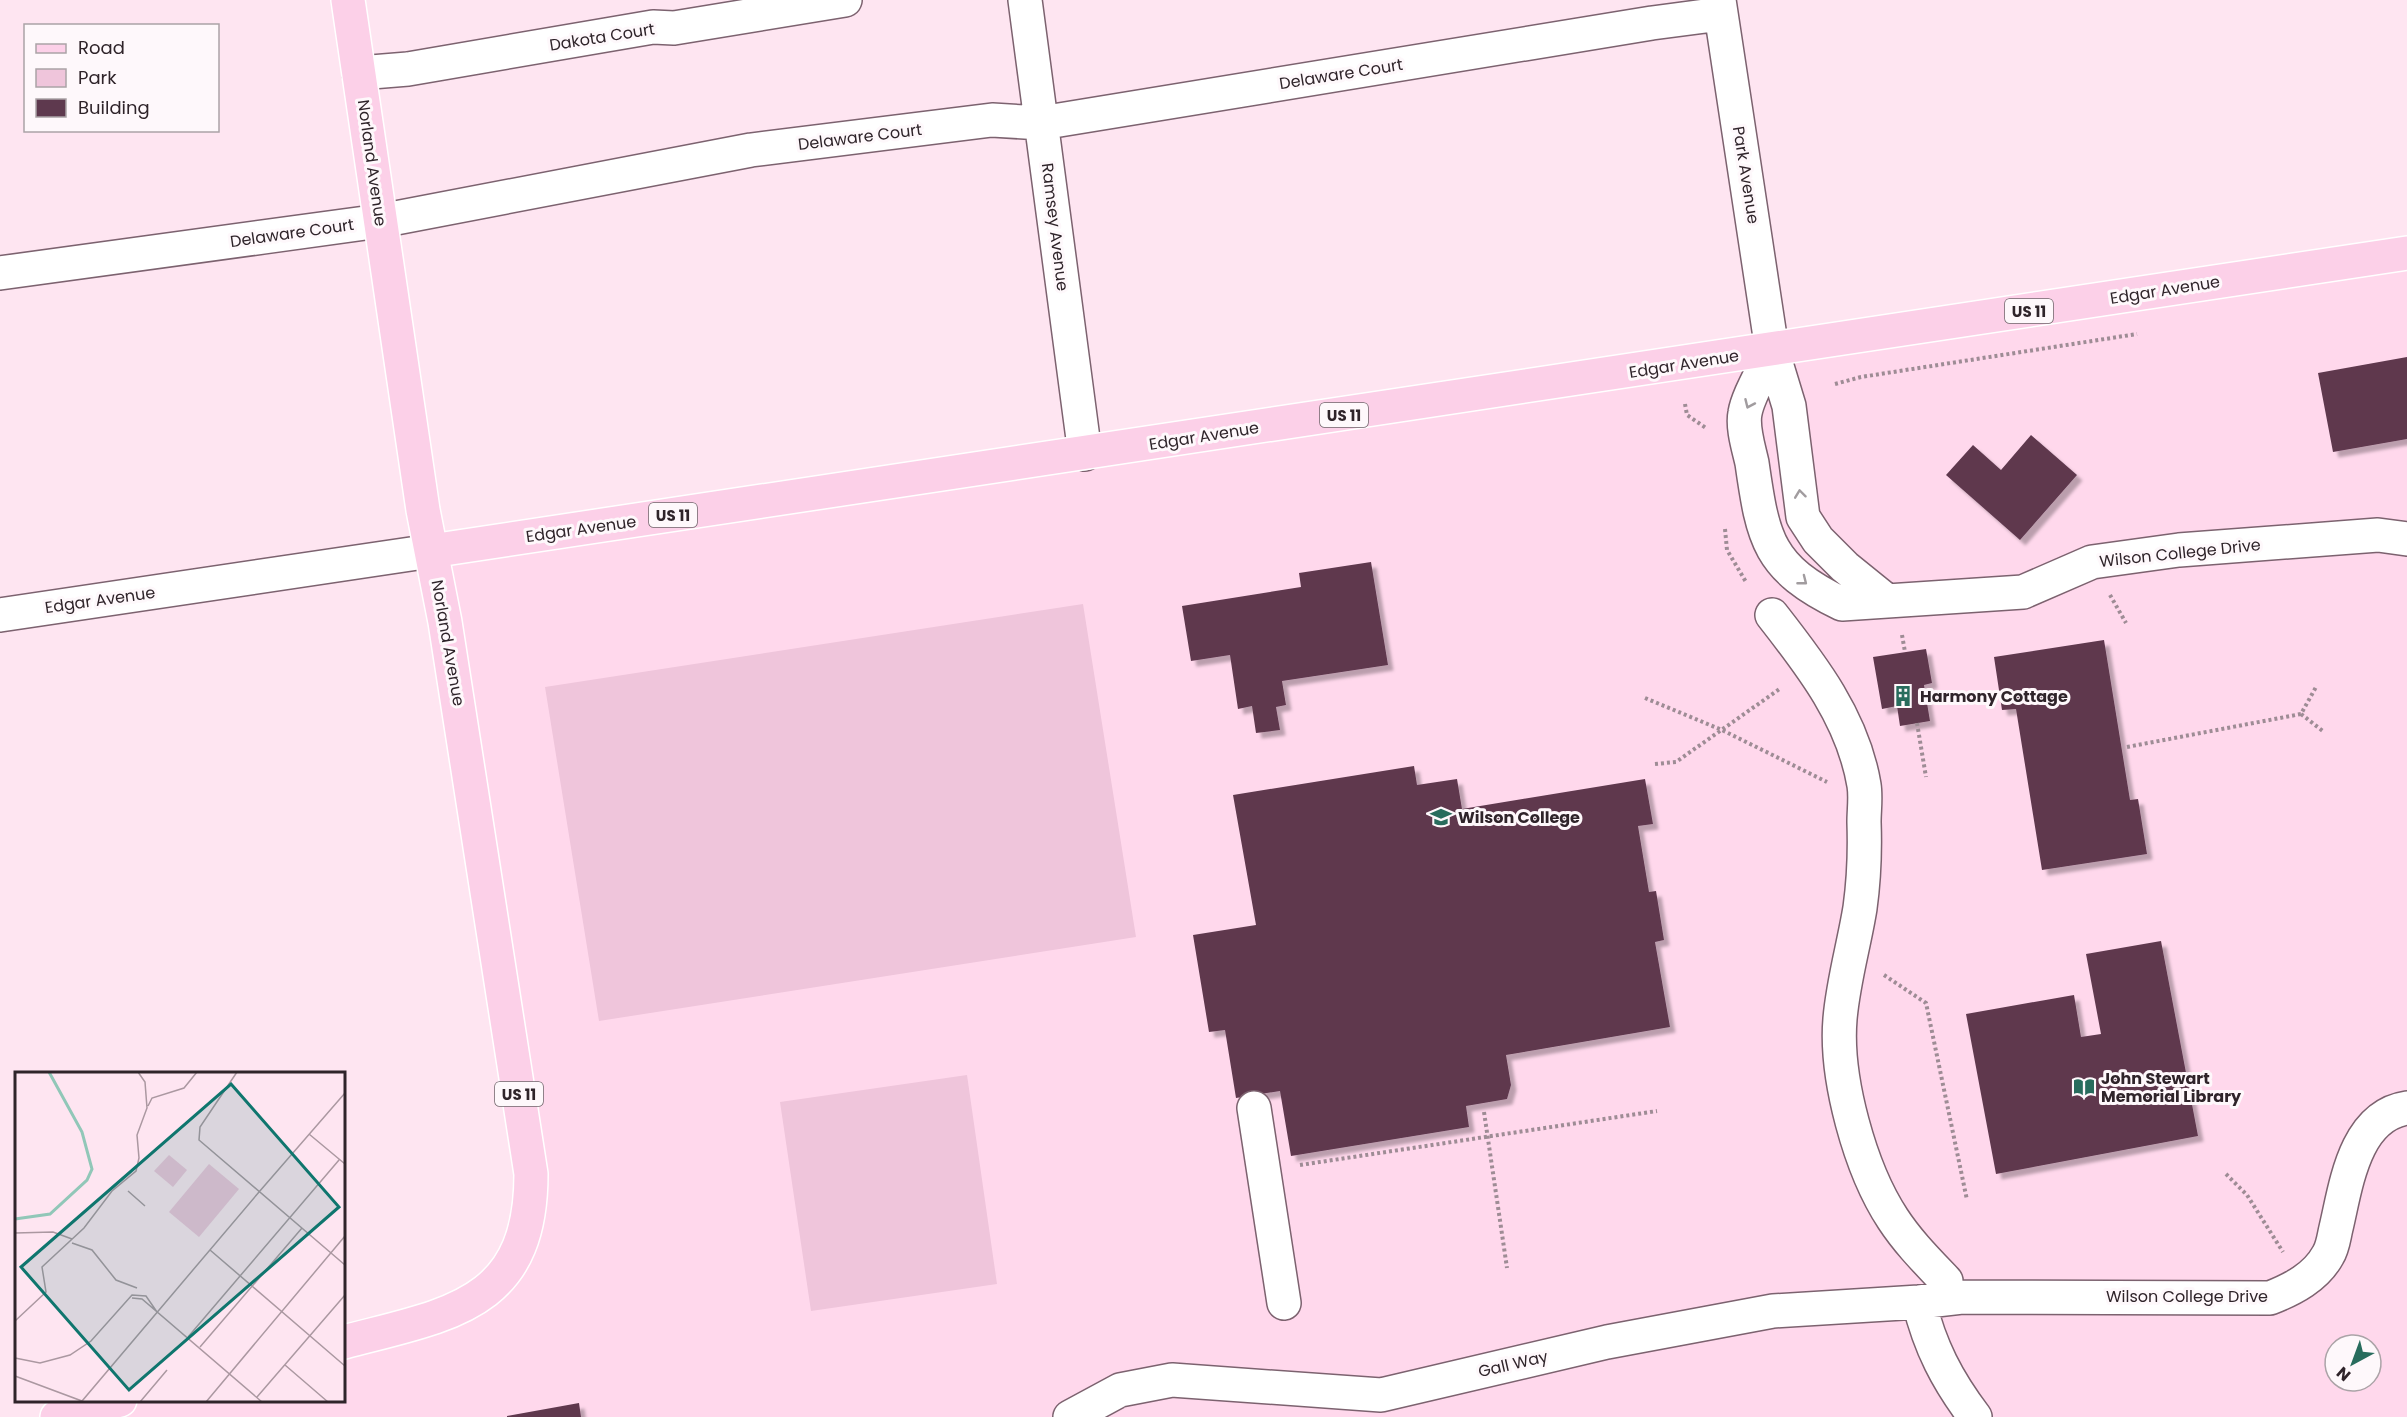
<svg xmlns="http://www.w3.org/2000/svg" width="2407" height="1417" viewBox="0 0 2407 1417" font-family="Poppins,sans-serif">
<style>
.built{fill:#ffd8ec;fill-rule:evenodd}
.green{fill:#efc5db}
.building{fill:#5e394e;filter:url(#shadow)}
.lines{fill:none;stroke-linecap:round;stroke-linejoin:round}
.minor-casing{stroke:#7c626f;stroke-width:36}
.major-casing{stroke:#fff;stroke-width:36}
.path{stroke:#9e8c95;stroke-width:4;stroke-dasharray:3 3;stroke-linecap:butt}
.minor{stroke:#fff;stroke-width:33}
.major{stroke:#fcd0e8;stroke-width:33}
.oneway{stroke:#a19c9f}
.labels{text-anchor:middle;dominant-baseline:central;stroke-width:6;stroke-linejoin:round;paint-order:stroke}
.shield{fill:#fef8fb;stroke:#6d6469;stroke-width:1.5}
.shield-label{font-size:15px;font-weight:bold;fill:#2f242a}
.street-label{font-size:16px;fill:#2f242a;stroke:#fef8fb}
.poi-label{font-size:16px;font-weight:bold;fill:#2f242a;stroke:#fef8fb;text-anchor:start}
.inset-river{fill:none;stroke:#91c7b8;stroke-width:3}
.inset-road{fill:none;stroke:#ab98a1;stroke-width:1.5}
.view{fill:#0f766e;fill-opacity:0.15;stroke:#0f766e;stroke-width:3}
.inset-edge{fill:none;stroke:#2f242a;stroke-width:3}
</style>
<defs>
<filter id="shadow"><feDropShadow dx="5.5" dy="5.5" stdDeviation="1.5" flood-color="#0004"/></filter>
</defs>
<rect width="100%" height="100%" fill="#fee5f1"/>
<path class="built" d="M 2407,253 L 2407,1417 L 57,1417 L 120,1401 L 344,1400 L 344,1342 L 445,1313 L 526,1232 L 431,551 ZM 2335,1345 L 2371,1345 L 2371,1381 L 2335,1381 Z"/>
<path class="green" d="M 1083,604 L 1136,937 L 599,1021 L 545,687 Z
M 967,1075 L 997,1284 L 811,1311 L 780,1102 Z"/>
<path class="building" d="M 2407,357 L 2407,439 L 2333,452 L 2318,373 Z
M 2031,435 L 2077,475 L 2020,540 L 1946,475 L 1973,445 L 2001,470 Z
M 1371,562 L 1388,665 L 1282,681 L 1286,705 L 1276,707 L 1280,730 L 1256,733 L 1252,706 L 1238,709 L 1230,655 L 1191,661 L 1182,606 L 1301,587 L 1299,573 Z
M 2104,640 L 2130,800 L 2138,799 L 2147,854 L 2042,870 L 2016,709 L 2002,710 L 1994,657 Z
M 1926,649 L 1932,683 L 1924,685 L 1930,721 L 1900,726 L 1897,706 L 1882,709 L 1873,657 Z
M 1414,766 L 1417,785 L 1457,779 L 1462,809 L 1645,779 L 1653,824 L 1638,826 L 1649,892 L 1656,891 L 1664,940 L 1655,942 L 1670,1027 L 1506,1055 L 1511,1085 L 1507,1099 L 1466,1106 L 1469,1127 L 1291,1156 L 1280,1091 L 1236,1098 L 1225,1030 L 1209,1032 L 1193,935 L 1256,925 L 1233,795 Z
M 2161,941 L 2198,1136 L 1996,1174 L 1966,1014 L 2074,995 L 2081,1037 L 2101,1034 L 2086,954 Z
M 579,1403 L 581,1417 L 507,1417 L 507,1416 Z"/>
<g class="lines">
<defs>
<path id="minor" d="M 1025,0 L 1085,454
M 1719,0 L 1772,350 L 1789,406 L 1803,517 L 1818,540 L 1845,567 L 1887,601
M 359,73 L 408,69 L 653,27 L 674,28 L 845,0
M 0,273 L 380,221 L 751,150 L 992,120 L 1041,123 L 1652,23 L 1721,14
M 1772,350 C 1765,368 1748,395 1745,413 C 1742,428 1749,449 1752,463 C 1763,540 1768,568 1842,604 L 2023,592 L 2092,562 L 2179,550 L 2378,535 L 2407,539
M 0,615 L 431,551
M 1772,615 C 1812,666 1853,719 1864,785 C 1866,797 1864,810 1864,822 C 1865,850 1864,879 1860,908 C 1854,945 1843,982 1840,1019 C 1835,1078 1860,1169 1893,1219 C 1908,1242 1927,1261 1946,1281
M 1254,1108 L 1284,1303
M 1919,1302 C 1930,1347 1947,1380 1975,1417
M 1070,1417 L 1120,1390 L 1172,1380 L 1381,1395 L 1607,1342 L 1773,1311 L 1919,1302 L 1962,1297 L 2270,1298 C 2293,1289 2316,1277 2328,1255 C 2333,1247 2334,1236 2336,1228 C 2346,1186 2354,1116 2407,1108"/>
<path id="major" d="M 431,551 L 2407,253
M 344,1342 C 450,1314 531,1306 531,1174 L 445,622 L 423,510 L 348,0
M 57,1417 L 120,1400"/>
</defs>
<use href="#minor" class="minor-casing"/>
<use href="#major" class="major-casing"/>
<path class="path" d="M 1835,384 L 1861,377 L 2137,334
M 1685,404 L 1687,415 L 1706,428
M 1725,529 L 1727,550 L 1746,582
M 2110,595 L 2126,623
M 1902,635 L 1905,652
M 1645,698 L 1722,730 L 1827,782
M 2301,714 L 2324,732
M 1917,723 L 1926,777
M 2127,747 L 2301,714 L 2316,687
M 1655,764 L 1676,762 L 1781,688
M 1884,975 L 1926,1003 L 1967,1200
M 1484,1112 L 1507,1268
M 1300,1165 L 1657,1111
M 2226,1174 L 2247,1195 L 2283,1252"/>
<use href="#minor" class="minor"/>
<use href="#major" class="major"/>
</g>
<defs><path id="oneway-chevron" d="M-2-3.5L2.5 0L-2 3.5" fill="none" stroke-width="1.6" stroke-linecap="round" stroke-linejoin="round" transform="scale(1.5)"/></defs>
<g class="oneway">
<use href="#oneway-chevron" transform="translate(1749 404) rotate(114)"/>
<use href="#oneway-chevron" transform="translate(1800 494) rotate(-97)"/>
<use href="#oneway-chevron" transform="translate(1803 581) rotate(38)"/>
</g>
<defs>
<symbol id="building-bare" viewBox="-9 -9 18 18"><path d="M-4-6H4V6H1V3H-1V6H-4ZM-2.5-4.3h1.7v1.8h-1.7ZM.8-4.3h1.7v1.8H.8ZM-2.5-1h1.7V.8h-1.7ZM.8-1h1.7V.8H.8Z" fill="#286c5d" stroke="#fef8fb" stroke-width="2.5" paint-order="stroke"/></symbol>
<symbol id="university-bare" viewBox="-9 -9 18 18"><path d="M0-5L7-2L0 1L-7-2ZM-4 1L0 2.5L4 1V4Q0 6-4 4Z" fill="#286c5d" stroke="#fef8fb" stroke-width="2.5" paint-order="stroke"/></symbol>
<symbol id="library-bare" viewBox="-9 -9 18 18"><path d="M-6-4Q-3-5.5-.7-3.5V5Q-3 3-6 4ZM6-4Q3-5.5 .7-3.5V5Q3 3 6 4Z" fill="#286c5d" stroke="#fef8fb" stroke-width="2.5" paint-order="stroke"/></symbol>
</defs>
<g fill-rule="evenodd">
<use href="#building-bare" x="1888" y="681" width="30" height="30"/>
<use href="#university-bare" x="1426" y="802" width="30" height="30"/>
<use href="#library-bare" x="2069" y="1072" width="30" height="30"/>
</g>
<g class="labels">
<g class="shield">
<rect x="2005" y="299" width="48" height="24" rx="4.5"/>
<rect x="1320" y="403" width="48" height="24" rx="4.5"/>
<rect x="649" y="503" width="48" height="24" rx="4.5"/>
<rect x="495" y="1082" width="48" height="24" rx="4.5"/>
</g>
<g class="shield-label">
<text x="2029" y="311">US 11</text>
<text x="1344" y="415">US 11</text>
<text x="673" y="515">US 11</text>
<text x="519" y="1094">US 11</text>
</g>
<g class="street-label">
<text transform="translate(602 37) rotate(-9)">Dakota Court</text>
<text transform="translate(1341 74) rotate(-9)">Delaware Court</text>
<text transform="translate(860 137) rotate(-7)">Delaware Court</text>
<text transform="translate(372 163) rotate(82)">Norland Avenue</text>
<text transform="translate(1746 175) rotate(81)">Park Avenue</text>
<text transform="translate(1055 227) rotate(83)">Ramsey Avenue</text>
<text transform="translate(292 233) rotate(-8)">Delaware Court</text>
<text transform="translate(2165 290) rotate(-9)">Edgar Avenue</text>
<text transform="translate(1684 364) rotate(-9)">Edgar Avenue</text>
<text transform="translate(1204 436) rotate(-9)">Edgar Avenue</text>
<text transform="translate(581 529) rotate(-8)">Edgar Avenue</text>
<text transform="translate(2180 553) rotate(-6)">Wilson College Drive</text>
<text transform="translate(100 600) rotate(-8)">Edgar Avenue</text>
<text transform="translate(448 643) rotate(80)">Norland Avenue</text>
<text x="2187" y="1296">Wilson College Drive</text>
<text transform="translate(1513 1364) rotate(-13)">Gall Way</text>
</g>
<g class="poi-label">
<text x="1920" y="696">Harmony Cottage</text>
<text x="1458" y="817">Wilson College</text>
<text x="2101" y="1078">John Stewart<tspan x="2101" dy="18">Memorial Library</tspan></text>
</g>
</g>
<g transform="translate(15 1072)">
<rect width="330" height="330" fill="#fee5f1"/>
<path d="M 154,83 L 172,98 L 158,115 L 139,99 ZM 194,92 L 224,117 L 184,165 L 154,140 Z" fill="#efc5db"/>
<path class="inset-river" d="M 0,147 L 35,142 L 72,108 L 77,97 L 67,60 L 34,0"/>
<path class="inset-road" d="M 222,0 L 185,55 L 184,68 L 330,193M 133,34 L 137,26 L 169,16 L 182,0M 294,62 L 330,92M 113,119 L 130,134M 244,120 L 330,21M 0,161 L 38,160 L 57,167M 57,171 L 77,178 L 101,208 L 122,216M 195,178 L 330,294M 117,226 L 127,227 L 247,330M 0,249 L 31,220 L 27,195 L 69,156 L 97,119 L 121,99 L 124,86 L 122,63 L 132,36 L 130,10 L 123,0M 173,265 L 324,88M 185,275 L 287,156M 0,286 L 25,291 L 55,283 L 76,269 L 117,223 L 131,224 L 142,240M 270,293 L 313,330M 0,304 L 67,329 L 244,120M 242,325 L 330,223M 125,330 L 152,298M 191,330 L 330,164"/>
<path class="view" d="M 216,12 L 324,135 L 114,318 L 6,195 Z"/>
<rect width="330" height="330" class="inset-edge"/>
</g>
<rect x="24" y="24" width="195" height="108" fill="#fef8fb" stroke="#aba3a7" stroke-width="1.5"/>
<rect x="36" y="44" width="30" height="9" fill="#fcd0e8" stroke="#aba3a7" stroke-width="1.5"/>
<text x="78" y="54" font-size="18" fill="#2f242a">Road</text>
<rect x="36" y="69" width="30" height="18" fill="#efc5db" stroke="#aba3a7" stroke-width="1.5"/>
<text x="78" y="84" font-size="18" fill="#2f242a">Park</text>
<rect x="36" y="99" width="30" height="18" fill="#5e394e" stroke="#aba3a7" stroke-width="1.5"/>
<text x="78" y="114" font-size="18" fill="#2f242a">Building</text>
<g transform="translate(2353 1363) rotate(221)"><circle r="28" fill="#fef8fb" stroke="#aba3a7" stroke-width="1.5"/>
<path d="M0-4.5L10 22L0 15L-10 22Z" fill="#286c5d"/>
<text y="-9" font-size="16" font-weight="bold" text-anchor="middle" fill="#2f242a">N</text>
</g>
</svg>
